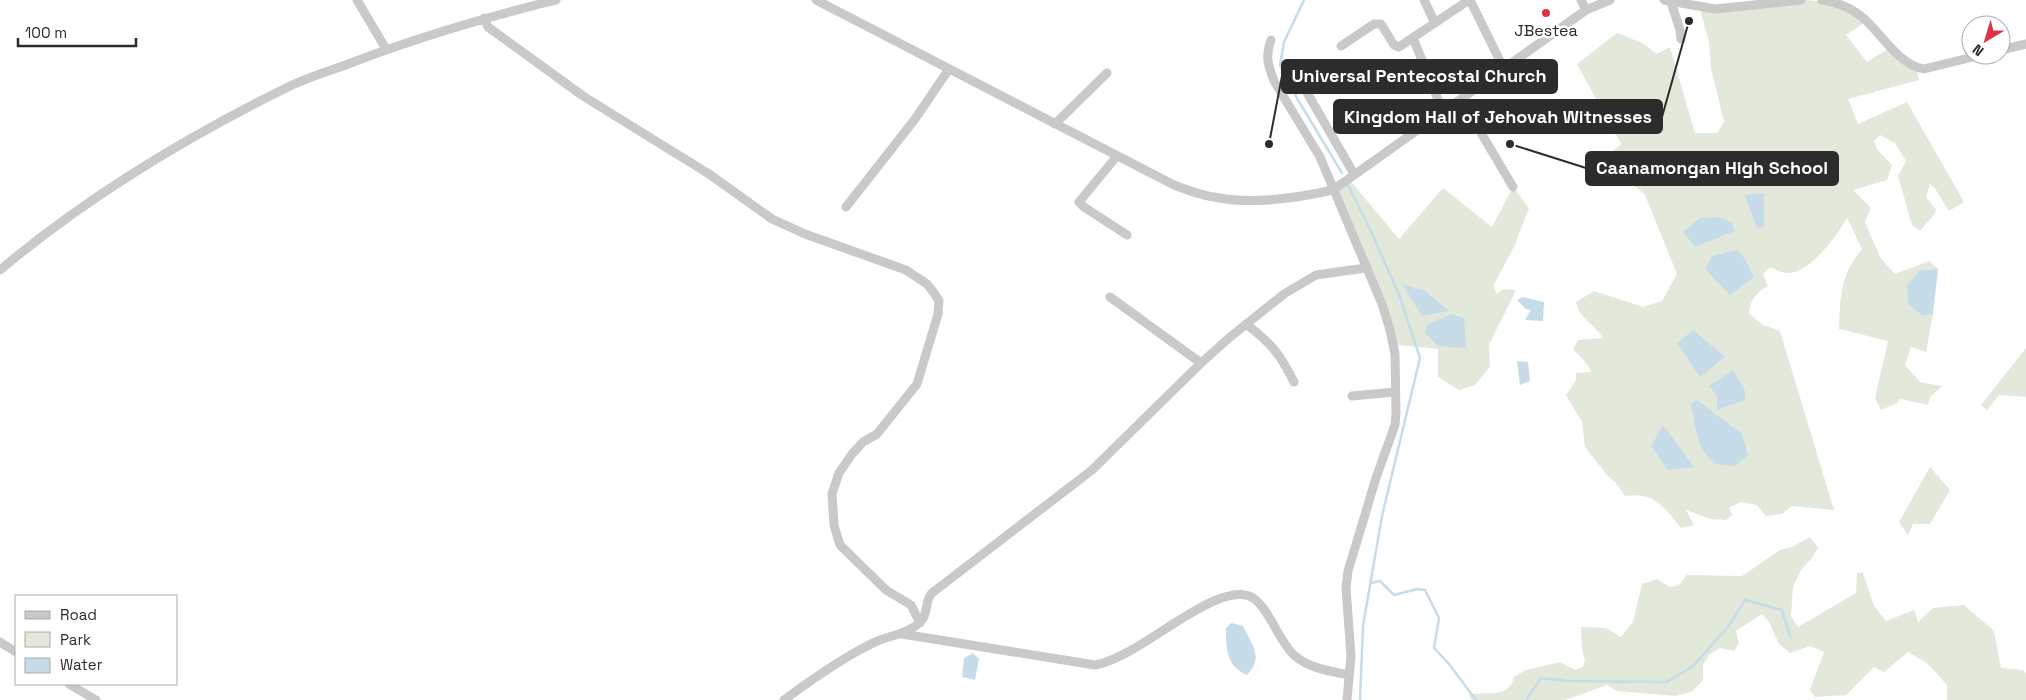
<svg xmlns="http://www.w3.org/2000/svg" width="2026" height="700" viewBox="0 0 2026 700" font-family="'Space Grotesk',sans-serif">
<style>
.green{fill:#e2e9da}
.water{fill:#c6dce9}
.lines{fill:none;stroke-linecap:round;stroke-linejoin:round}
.stream{stroke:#c6dce9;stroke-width:2.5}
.minor{stroke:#c9c9c9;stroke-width:9}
.poi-dot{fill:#dd3443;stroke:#fff;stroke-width:2}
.labels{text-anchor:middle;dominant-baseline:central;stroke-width:5;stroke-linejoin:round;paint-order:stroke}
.poi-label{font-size:16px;fill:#2c2c2c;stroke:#fff}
.leader{fill:none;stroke:#2c2c2c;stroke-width:2}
.callout-dot{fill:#2c2c2c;stroke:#fff;stroke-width:2}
.callout{fill:#2c2c2c;stroke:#2c2c2c;stroke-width:2}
.callout-label{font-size:18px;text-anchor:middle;font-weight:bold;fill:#fff}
</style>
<rect width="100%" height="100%" fill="#fff"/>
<path class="green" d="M 1805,0 L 1837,3 L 1867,21 L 1846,35 L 1867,62 L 1891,47 L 1916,67 L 1919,80 L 1848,99 L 1858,124 L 1907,102 L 1964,202 L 1949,211 L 1934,187 L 1930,184 L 1926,197 L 1936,210 C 1932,219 1926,223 1920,231 L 1912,225 L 1898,176 L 1906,161 L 1895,143 L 1880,135 L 1874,141 L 1877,149 L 1892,165 L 1887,180 L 1853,190 L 1871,208 L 1865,222 L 1880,257 L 1895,274 L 1929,261 L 1938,269 L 1920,270 L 1923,316 L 1933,314 L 1926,352 L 1911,347 L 1905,365 L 1920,382 L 1942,386 L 1930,397 L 1928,405 L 1900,399 L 1897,403 L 1881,410 L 1875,398 L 1888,341 L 1839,329 C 1841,295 1839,277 1862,249 L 1847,218 C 1837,236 1808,276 1785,273 C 1780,272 1775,269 1770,267 L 1763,274 L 1768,286 C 1757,291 1749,302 1749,314 L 1763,325 L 1780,331 L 1834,510 L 1792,506 L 1782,514 L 1766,516 L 1757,505 L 1741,502 L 1729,508 L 1732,515 L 1726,520 L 1710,519 L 1686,510 L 1694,525 L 1681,528 C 1664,507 1655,492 1625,496 L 1616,483 L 1607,475 L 1585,447 L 1582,422 L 1566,395 L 1576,380 L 1576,373 L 1591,372 C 1588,362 1579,357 1573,349 L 1578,340 L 1603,338 C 1595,325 1578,317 1576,302 L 1594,291 L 1643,307 L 1662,301 L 1677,274 L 1645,195 L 1617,170 L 1589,172 L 1621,144 L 1577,64 L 1617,33 L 1642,43 L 1657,54 L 1670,47 L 1695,133 L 1717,133 L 1724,122 L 1711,68 L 1709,42 L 1699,7 Z
M 1348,178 L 1399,239 L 1443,188 L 1492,227 L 1513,187 L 1529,208 L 1514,247 L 1493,286 L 1497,294 L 1503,289 L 1516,290 L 1489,345 L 1490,367 L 1475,385 L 1459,390 L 1438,377 L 1438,349 L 1398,345 L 1333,190 Z
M 2026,348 L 2026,397 L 1999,395 L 1987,410 L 1981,405 Z
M 1930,467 L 1950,490 L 1930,524 L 1913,524 L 1908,535 L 1899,522 Z
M 1810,537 L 1818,548 L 1812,558 L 1801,570 L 1793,587 L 1791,616 L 1798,627 L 1856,593 L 1857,573 L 1863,573 L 1874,606 L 1886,621 L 1914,610 L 1918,622 L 1933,608 L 1964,605 L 1994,631 L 2001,668 L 2023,670 L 2026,673 L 2026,700 L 1947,700 L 1947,685 L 1927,663 L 1908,652 L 1884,672 L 1874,667 L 1846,695 L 1815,697 L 1810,690 L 1824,652 L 1810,646 L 1790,653 L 1779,644 L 1769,622 L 1762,614 L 1736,631 L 1739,643 L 1734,651 L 1720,648 L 1710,654 L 1703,665 L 1703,680 L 1693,691 L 1676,696 L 1617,691 L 1607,685 L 1565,700 L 1472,700 L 1469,695 C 1490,690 1508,700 1514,677 L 1526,670 L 1560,662 L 1575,670 L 1583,667 L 1585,660 C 1581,651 1582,638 1581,627 L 1606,628 L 1621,637 L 1633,622 L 1642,584 L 1657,579 L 1670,587 L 1679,585 L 1687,575 L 1742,576 L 1780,550 L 1792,547 Z"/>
<path class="water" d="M 1764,193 L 1764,227 L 1757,228 L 1745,195 Z
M 1719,217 L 1732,223 L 1735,231 L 1695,247 L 1683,232 L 1700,218 Z
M 1737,250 L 1745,259 L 1754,277 L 1730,295 L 1705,269 L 1712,256 Z
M 1938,269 L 1933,314 L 1923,316 L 1908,304 L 1907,285 L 1920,270 Z
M 1402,284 L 1425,291 L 1449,311 L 1422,316 Z
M 1523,297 L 1544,302 L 1543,321 L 1525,320 L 1531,310 L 1526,309 L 1517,300 Z
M 1451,314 L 1464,318 L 1466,348 L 1438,346 L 1425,333 L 1427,325 Z
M 1693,330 L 1725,357 L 1700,377 L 1677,343 Z
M 1517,361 L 1528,362 L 1530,381 L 1520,385 Z
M 1733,370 L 1745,391 L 1745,400 L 1717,410 L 1717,396 L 1709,386 Z
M 1697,400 L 1742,434 L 1748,455 L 1735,466 L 1714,464 L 1701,448 L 1695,426 L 1691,403 Z
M 1663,425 L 1694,467 L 1668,470 L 1651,446 Z
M 1231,623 L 1243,626 C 1252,645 1264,658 1247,675 C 1226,666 1226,648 1226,628 Z
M 973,653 L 979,659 L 975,680 L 962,677 L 964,658 Z"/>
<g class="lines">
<path class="stream" d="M 1304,0 L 1284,42 L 1280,65 L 1298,100 L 1342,173
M 1348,185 L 1370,229 L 1400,297 L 1420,358 L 1382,516 L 1363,626 L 1360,700
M 1371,583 L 1380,581 L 1394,595 L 1417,589 L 1425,590 L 1439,618 L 1434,648 L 1449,664 L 1476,700
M 1526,700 L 1541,678 L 1567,681 L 1667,682 L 1693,666 L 1728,627 L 1745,600 L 1782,610 L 1790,636"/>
<path class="minor" d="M 357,0 L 386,49
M 816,0 L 1174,185 C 1187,190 1200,195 1214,197 C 1251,205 1297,198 1333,190 L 1586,10 L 1581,0
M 1424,0 L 1435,23
M 1470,0 L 1504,69
M 1664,0 L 1715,9 L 1801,0
M 1822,0 C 1837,2 1849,7 1861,16 C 1880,31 1899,66 1924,69 L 1981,55
M 1671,2 L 1680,30 L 1681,39
M 1586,10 L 1610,0
M 484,18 L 488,27 L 583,96 L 709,174 L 772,219 L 805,234 L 906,270 L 927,284 L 934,293 L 939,301 L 938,314 L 917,384 L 877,434 L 863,442 L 852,454 L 839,473 L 832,494 L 834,525 L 840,545 L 886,590 L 911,605 L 920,623
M 1413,38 L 1443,112
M 1271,40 C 1265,57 1268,65 1274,81 L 1320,157 L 1382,304 L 1390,330 L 1395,354 L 1396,413 L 1395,425 L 1376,478 L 1348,571 L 1346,588 L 1351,656 L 1347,700
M 1341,46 L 1374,24 L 1381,24 L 1394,45 L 1399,47 L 1469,0
M 2001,50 L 2026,44
M 1302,84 L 1354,174
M 1461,99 L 1513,187
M 1055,124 L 1107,73
M 1117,156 L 1079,202 L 1084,207 L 1127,235
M 846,207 L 915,119 L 949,69
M 0,270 C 87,197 188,136 290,86 C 307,78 325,72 343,66 C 412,39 483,18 556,0
M 1110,297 L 1201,363
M 1246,324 C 1271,343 1280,354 1294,382
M 1352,396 L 1395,392
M 902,634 L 1095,665 C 1139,658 1212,583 1249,596 C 1267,602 1279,643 1295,656 C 1311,669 1330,671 1349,675
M 0,642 L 16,652
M 69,684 L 96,700
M 784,700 C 811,680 839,660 869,645 C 886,635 907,636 921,621 C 929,613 924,601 932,593 L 1092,470 L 1201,363 L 1229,338 L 1284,294 L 1316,275 L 1365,268"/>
</g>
<circle class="poi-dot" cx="1546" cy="13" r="5"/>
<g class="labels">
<g class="poi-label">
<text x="1546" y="30">JBestea</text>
</g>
</g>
<path class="leader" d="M1269 144L1282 76M1689 21L1662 117M1510 144L1586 168"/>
<g class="callout-dot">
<circle cx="1269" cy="144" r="5"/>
<circle cx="1689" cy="21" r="5"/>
<circle cx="1510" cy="144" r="5"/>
</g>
<g class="callout">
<rect x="1282" y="60" width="275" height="33" rx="5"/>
<rect x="1334" y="100" width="328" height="33" rx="5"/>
<rect x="1586" y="152" width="252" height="33" rx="5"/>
</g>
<g class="callout-label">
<text x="1419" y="82">Universal Pentecostal Church</text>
<text x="1498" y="123">Kingdom Hall of Jehovah Witnesses</text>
<text x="1712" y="174">Caanamongan High School</text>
</g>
<rect x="15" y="595" width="162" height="90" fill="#ffffff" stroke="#ababab"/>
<rect x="25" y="611" width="25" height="8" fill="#c9c9c9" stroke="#ababab"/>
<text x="60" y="620" font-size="15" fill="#2c2c2c">Road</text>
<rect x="25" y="632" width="25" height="15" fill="#e2e9da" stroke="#ababab"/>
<text x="60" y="645" font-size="15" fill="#2c2c2c">Park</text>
<rect x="25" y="658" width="25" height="15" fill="#c6dce9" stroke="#ababab"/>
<text x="60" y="670" font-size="15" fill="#2c2c2c">Water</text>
<g transform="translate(1986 40) rotate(218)"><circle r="24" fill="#ffffff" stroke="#ababab"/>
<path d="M0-4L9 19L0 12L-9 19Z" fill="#dd3443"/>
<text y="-8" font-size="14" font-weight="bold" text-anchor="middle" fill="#2c2c2c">N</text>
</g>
<path d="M18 38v8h118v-8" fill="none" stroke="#2c2c2c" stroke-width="2.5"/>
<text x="25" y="38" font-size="15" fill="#2c2c2c" stroke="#ffffff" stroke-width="4" paint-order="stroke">100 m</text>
</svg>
